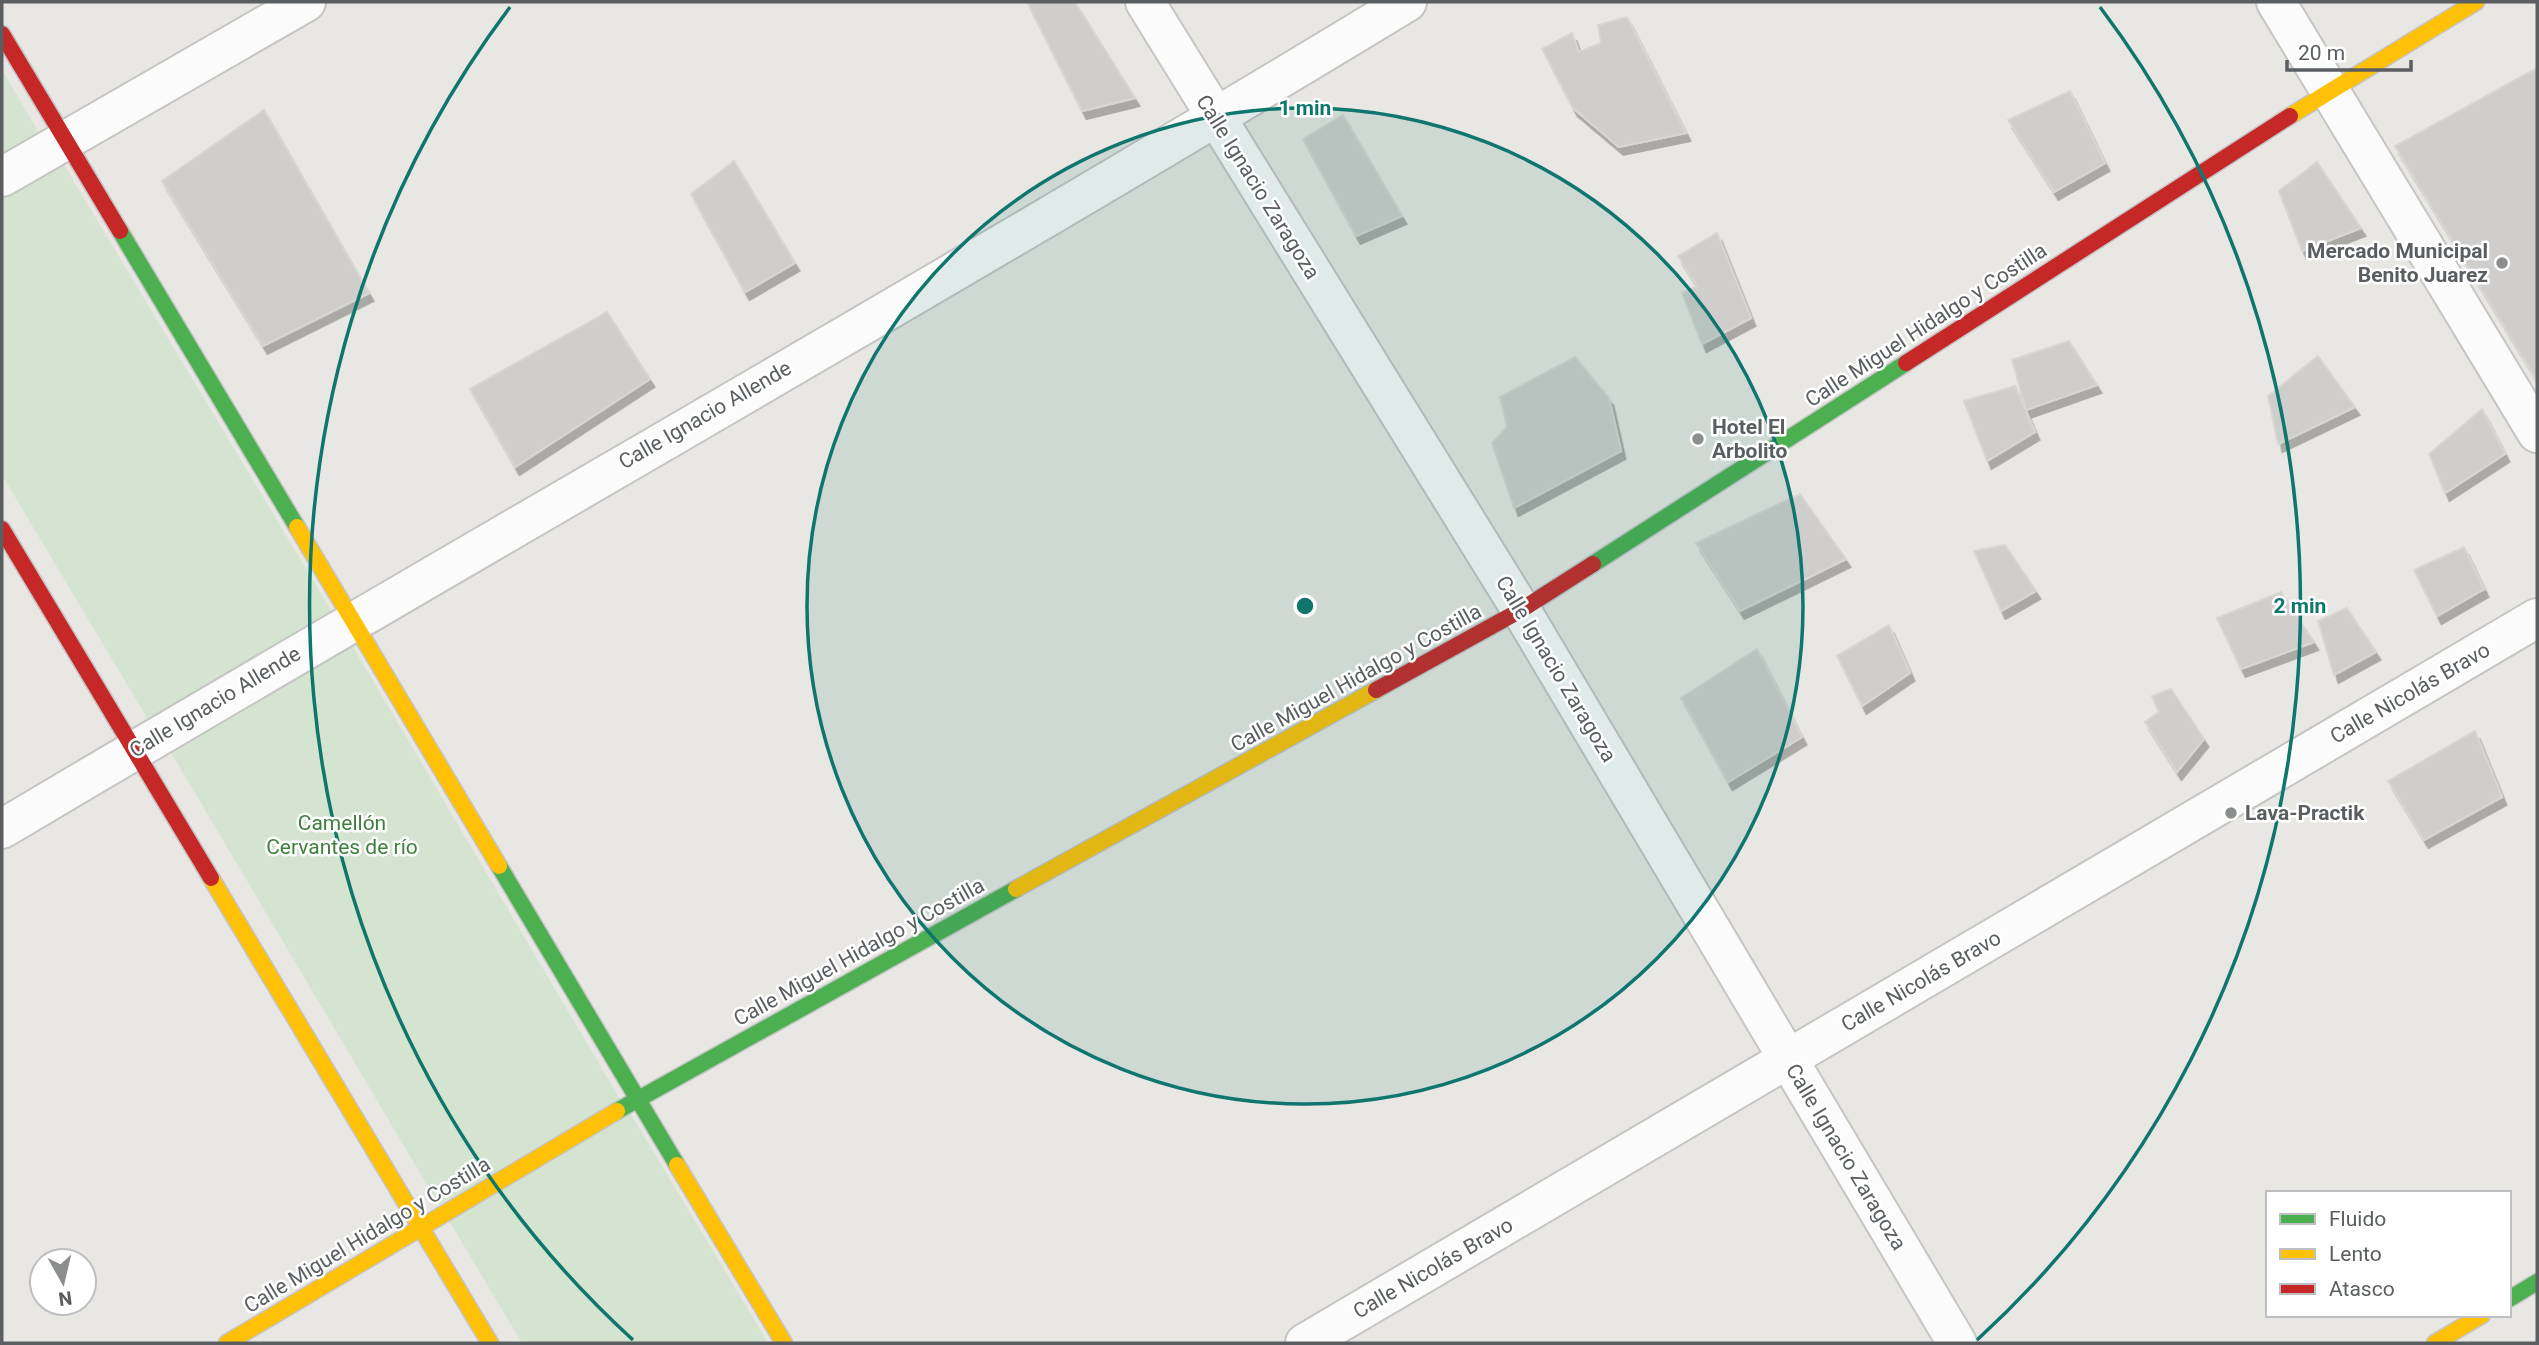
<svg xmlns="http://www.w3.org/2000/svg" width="2539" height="1345" viewBox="0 0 2539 1345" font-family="Roboto,sans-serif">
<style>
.green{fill:#d4e4d0}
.building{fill:#d0cecc;stroke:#d8d6d2;stroke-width:2;filter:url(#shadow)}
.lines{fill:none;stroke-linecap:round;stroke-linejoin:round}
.street-casing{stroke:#c5c5c4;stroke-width:42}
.fast-casing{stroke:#c4c5c4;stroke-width:19}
.slow-casing{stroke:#c4c5c4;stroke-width:19}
.jam-casing{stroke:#c4c5c4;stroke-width:19}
.street{stroke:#fcfbfb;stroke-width:38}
.fast{stroke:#4caf50;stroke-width:16}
.slow{stroke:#ffc107;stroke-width:16}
.jam{stroke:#c62828;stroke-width:16}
.ring{fill:none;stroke:#0f766e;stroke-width:3.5}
.poi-dot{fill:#8c8e8e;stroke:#fff;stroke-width:2.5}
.labels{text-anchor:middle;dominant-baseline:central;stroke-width:5;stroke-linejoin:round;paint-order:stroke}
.street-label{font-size:21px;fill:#5a5e61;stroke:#fff}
.poi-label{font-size:21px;font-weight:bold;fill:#5a5e61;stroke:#fff;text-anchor:start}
.park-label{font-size:21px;fill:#3f7e3c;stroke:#fff}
.centre{fill:#0f766e;stroke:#fff;stroke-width:3.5}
.ring-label{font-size:21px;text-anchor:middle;font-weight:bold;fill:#0f766e;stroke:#fff;stroke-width:5;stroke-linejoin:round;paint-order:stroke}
</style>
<defs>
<filter id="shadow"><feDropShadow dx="4.5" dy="8" stdDeviation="0" flood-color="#0004"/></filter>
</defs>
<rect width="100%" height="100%" fill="#e9e7e3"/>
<path class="green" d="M 2,70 L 42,138 L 2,162 Z
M 58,155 L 338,622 L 155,731 L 2,475 L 2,188 Z
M 347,637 L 620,1099 L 439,1205 L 166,744 Z
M 629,1111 L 768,1343 L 522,1343 L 448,1219 Z"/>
<path class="building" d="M 1027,2 L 1075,2 L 1135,98 L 1082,111 Z
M 1627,17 L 1686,133 L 1619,147 L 1573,108 L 1542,49 L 1572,33 L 1579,52 L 1601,43 L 1598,25 Z
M 2537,68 L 2537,381 L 2395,146 Z
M 2070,91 L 2105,163 L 2054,192 L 2008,120 Z
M 264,110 L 369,293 L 263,346 L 162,181 Z
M 1343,115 L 1402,216 L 1356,236 L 1303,139 Z
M 734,161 L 795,263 L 745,292 L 691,194 Z
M 2317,162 L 2361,228 L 2302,251 L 2279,191 Z
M 1717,233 L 1751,318 L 1702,344 L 1682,293 L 1697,286 L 1678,256 Z
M 607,312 L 650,379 L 515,467 L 470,389 Z
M 2069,341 L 2097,385 L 2026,410 L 2012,360 Z
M 2318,356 L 2355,407 L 2278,444 L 2268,396 Z
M 1575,357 L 1609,398 L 1621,451 L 1514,508 L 1492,443 L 1507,427 L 1500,397 Z
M 2015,386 L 2035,432 L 1987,461 L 1964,401 Z
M 2482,409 L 2505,454 L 2445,493 L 2429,454 Z
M 1800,494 L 1846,559 L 1740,611 L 1696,543 Z
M 2005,545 L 2036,591 L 2001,611 L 1974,551 Z
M 2464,547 L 2484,589 L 2437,616 L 2414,570 Z
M 2281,592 L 2314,642 L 2241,669 L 2217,618 Z
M 2347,608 L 2376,652 L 2334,675 L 2318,621 Z
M 1889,625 L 1910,673 L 1862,706 L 1837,656 Z
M 1757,649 L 1802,737 L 1728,782 L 1681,698 Z
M 2171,689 L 2204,739 L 2177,772 L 2145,722 L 2159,712 L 2152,696 Z
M 2475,731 L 2502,797 L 2424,840 L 2388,781 Z"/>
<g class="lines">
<defs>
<path id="street" d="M 1145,2 L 1521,610 L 1957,1343
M 2276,2 L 2537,433
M 2,177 L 306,2
M 2,829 C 469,551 943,284 1407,2
M 1305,1343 L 2537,618"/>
<path id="fast" d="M 120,231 L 297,527
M 1593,564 L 1906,363
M 499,866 L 677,1165
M 617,1111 L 1016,889
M 2509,1299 L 2537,1282"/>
<path id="slow" d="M 2290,116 L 2476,2
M 297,527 L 499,866
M 211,878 L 490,1343
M 1016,889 L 1376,690
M 677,1165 L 784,1343
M 227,1343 L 617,1111
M 2435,1343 L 2482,1315"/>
<path id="jam" d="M 2,34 L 120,231
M 1906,363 L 2290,116
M 2,529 L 211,878
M 1376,690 L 1521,610 L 1593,564"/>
</defs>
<use href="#street" class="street-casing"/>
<use href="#fast" class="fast-casing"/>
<use href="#slow" class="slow-casing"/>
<use href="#jam" class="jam-casing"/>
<use href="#street" class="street"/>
<use href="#fast" class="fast"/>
<use href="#slow" class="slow"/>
<use href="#jam" class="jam"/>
</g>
<circle cx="1305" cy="606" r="498" fill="#0f766e" fill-opacity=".12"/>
<g class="ring">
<circle cx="1305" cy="606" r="498"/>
<path d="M633 1340A995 995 0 0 1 510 7M2100 7A995 995 0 0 1 1977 1340"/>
</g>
<g class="poi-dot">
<circle cx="2502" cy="263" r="7"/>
<circle cx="1698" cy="439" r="7"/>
<circle cx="2231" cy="813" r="7"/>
</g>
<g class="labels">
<g class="street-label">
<text transform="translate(1258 187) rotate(58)">Calle Ignacio Zaragoza</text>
<text transform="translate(1926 325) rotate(-33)">Calle Miguel Hidalgo y Costilla</text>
<text transform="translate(705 415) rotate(-30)">Calle Ignacio Allende</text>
<text transform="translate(1556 669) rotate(59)">Calle Ignacio Zaragoza</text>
<text transform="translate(1356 678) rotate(-29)">Calle Miguel Hidalgo y Costilla</text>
<text transform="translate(2410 693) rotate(-30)">Calle Nicolás Bravo</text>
<text transform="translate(215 702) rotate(-31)">Calle Ignacio Allende</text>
<text transform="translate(859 952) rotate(-29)">Calle Miguel Hidalgo y Costilla</text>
<text transform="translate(1921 981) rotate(-30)">Calle Nicolás Bravo</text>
<text transform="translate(1846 1157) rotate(59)">Calle Ignacio Zaragoza</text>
<text transform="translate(367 1235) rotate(-31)">Calle Miguel Hidalgo y Costilla</text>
<text transform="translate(1433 1268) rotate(-30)">Calle Nicolás Bravo</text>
</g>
<g class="poi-label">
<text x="2488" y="251" text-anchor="end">Mercado Municipal<tspan x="2488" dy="24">Benito Juarez</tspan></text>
<text x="1712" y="427">Hotel El<tspan x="1712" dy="24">Arbolito</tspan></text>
<text x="2245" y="813">Lava-Practik</text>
</g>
<g class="park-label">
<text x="342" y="823">Camellón<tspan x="342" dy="24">Cervantes de río</tspan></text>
</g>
</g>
<circle cx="1305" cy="606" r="10" class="centre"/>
<g class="ring-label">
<text x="1305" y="115">1 min</text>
<text x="2300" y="613">2 min</text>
</g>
<rect width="2539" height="1345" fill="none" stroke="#5a5e61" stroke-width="7"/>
<rect x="2266" y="1191" width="245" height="126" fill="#ffffff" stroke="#bdbfc0" stroke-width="2"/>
<rect x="2280" y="1214" width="35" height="10" fill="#4caf50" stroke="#bdbfc0" stroke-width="2"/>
<text x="2329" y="1226" font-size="21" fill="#5a5e61">Fluido</text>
<rect x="2280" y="1249" width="35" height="10" fill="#ffc107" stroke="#bdbfc0" stroke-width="2"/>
<text x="2329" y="1261" font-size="21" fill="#5a5e61">Lento</text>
<rect x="2280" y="1284" width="35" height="10" fill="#c62828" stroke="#bdbfc0" stroke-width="2"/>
<text x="2329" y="1296" font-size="21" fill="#5a5e61">Atasco</text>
<g transform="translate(63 1282) rotate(172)"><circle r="33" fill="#ffffff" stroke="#bdbfc0" stroke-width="2"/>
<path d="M0-5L12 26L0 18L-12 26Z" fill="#8c8e8e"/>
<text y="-10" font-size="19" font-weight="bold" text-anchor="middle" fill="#5a5e61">N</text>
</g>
<path d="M2287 60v10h124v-10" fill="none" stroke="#5a5e61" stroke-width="3.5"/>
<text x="2298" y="60" font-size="21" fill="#5a5e61" stroke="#ffffff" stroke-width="5" paint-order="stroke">20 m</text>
</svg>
